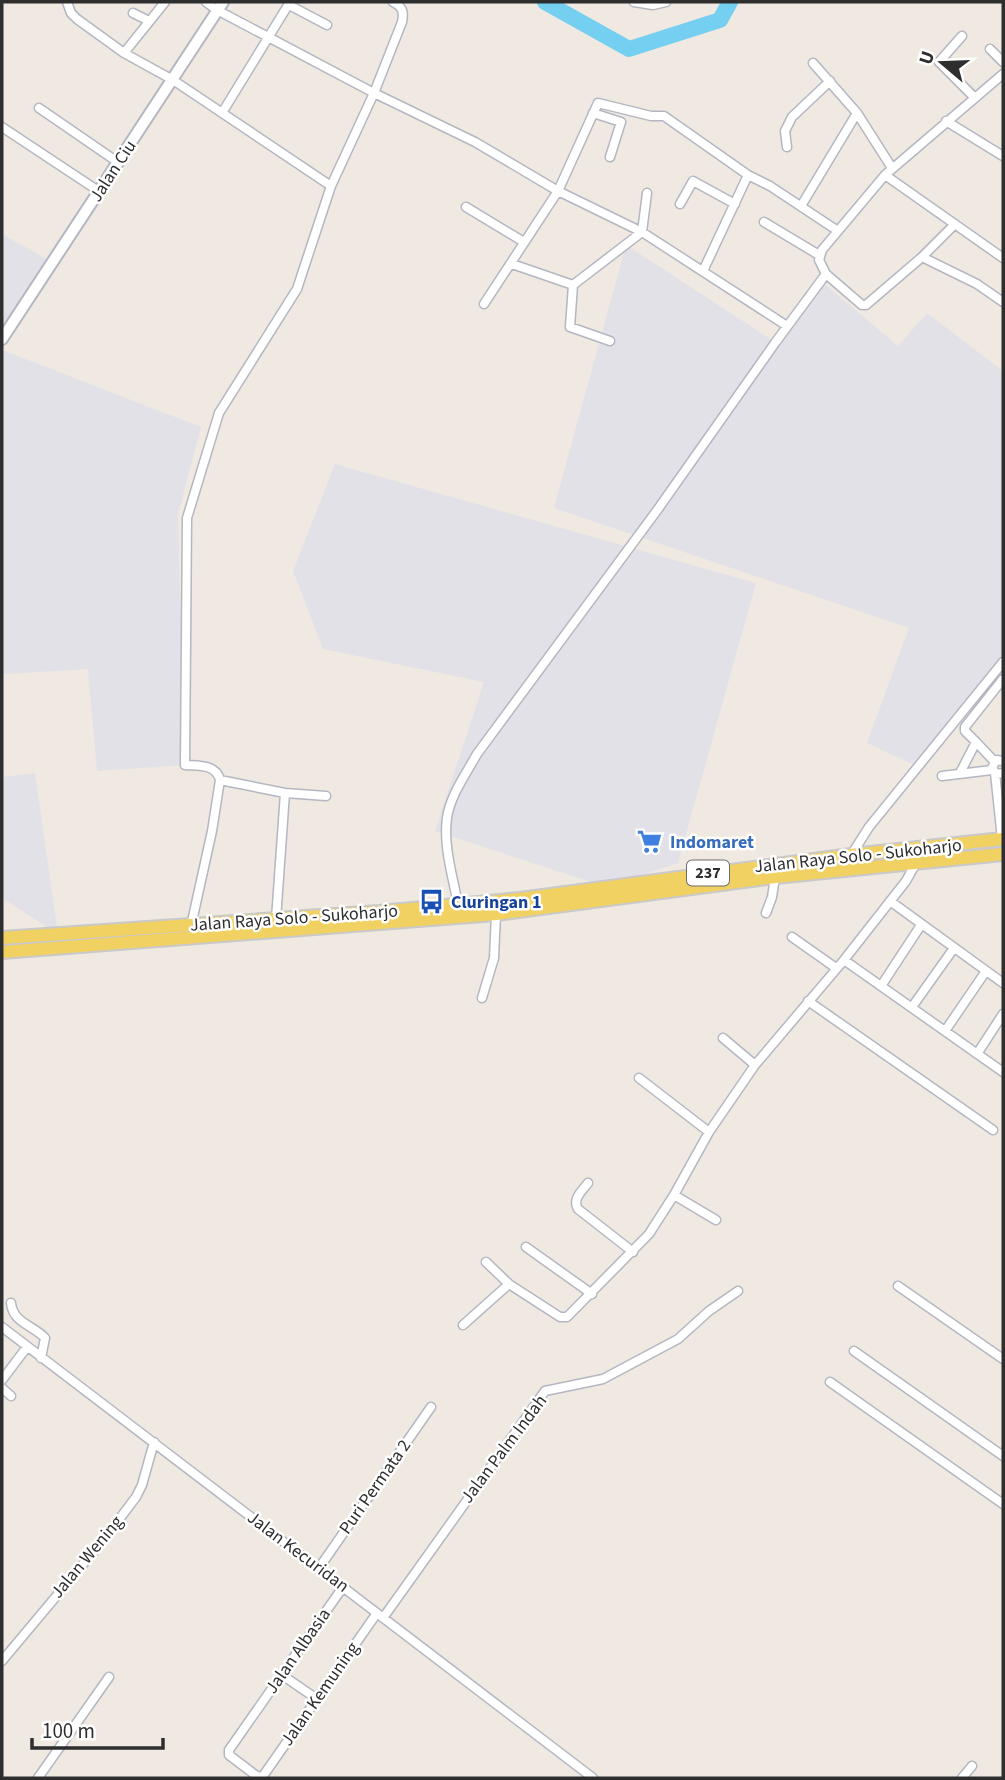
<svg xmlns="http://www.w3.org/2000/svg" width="1005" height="1780" viewBox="0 0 1005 1780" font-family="'Source Sans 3',sans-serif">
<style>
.industrial{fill:#e3e1e8}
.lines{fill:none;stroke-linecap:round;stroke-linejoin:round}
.river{stroke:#75cff0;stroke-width:16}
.street-casing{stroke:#b4b7c1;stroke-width:11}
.secondary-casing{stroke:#b4b7c1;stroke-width:14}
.primary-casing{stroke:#c9c9c9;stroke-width:16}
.street{stroke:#fff;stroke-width:8}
.secondary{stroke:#fff;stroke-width:10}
.primary{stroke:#f2d163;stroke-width:12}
.labels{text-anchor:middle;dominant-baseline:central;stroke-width:5;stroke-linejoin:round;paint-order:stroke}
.shield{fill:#fff;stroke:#6d6d6d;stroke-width:2}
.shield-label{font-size:16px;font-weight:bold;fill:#2e2e2e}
.street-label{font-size:18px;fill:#2e2e2e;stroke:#fff}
.shop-label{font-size:18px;font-weight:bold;fill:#366cbe;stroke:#fff;text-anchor:start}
.transit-label{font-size:18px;font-weight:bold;fill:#164399;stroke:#fff;text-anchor:start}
</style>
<rect width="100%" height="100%" fill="#efe9e1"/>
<path class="industrial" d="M 2,234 L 52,262 L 2,338 Z
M 626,245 L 775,342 L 821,281 L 898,346 L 927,313 L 1003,371 L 1003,662 L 919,767 L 867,743 L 909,628 L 554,508 Z
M 2,350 L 201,427 L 178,515 L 185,765 L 97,771 L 88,669 L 6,674 L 2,672 Z
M 335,464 L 756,583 L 678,863 L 606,887 L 435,831 L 484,682 L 323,649 L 293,571 Z
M 35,773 L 58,934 L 2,898 L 2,777 Z"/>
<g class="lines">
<path class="river" d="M 545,2 L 629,49 L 720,20 L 730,2"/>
<defs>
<path id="street" d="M 67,2 L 71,13 L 77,19 L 124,53 L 173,80 L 331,186
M 206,2 L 217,10 L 374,93 L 475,142 L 558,191 L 642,232 L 787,326
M 634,2 L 653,5 L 666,2
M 289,5 L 327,25
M 133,13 L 149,21
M 962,36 L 939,62 L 974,97
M 990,49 L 1003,62
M 124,53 L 165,2
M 813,63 L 857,113 L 892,168
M 1003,74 L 885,175 L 822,250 L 819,260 L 826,274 L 862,305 L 866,305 L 922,257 L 977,284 L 1003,302
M 39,108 L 119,163
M 222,113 L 290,2
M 593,113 L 621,122 L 610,157
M 946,121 L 1003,156
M 2,127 L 100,192
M 787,147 L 785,131 L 792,117 L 830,81
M 885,175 L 1003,258
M 680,204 L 693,181 L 735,204
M 801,206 L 857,113
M 466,207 L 524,242
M 764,222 L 819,255
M 922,257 L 955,224
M 512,264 L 573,285
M 703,271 L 748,175
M 573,285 L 642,232 L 647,193
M 573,285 L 570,327 L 610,341
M 484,304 L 558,191 L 598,103 L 651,116 L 664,116 L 748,175 L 770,186 L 838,231
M 976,742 L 965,731 L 965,727 L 1003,679
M 1003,761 L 996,760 L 992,768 L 996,774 L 1003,773
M 960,773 L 976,742 L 994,761
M 995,773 L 1002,839
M 942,776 L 992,770
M 220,780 L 285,793 L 326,796
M 850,857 L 869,827 L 1003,662
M 890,901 L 1003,983
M 458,905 C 453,877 443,846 447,818 C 450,796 466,774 477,754 L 658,509 L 775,343 L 826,274
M 766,913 L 772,897 L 775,877
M 276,919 L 285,793
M 191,926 L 212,831 L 220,780 C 216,764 199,766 185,765 L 187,518 L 219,413 L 297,289 L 331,186 L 374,93 L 402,22 C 404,12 403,7 393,2
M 792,937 L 836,968
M 844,960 L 1003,1072
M 881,986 L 921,925
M 482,998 L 494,958 L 496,914
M 808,1001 L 993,1130
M 912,1007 L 954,948
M 945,1031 L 986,971
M 723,1038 L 755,1065
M 977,1054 L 1003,1014
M 639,1078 L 709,1132
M 588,1183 C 582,1191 572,1199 578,1209 L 633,1252
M 674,1195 L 716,1220
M 526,1247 L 592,1294
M 486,1262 L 509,1284 L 560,1317 L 567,1317 L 649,1234 L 674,1195 L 709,1132 L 755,1065 L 844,960 L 906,881 L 916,863 L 917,849
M 898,1286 L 1003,1359
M 11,1303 C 13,1323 33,1325 45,1338 L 41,1358
M 463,1325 L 509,1284
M 2,1327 L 593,1778
M 854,1351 L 1003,1456
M 2,1380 L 27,1347
M 830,1382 L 1003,1504
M 2,1388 L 11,1396
M 319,1568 L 431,1407
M 343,1587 L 229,1750 L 229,1755 L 258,1777 L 263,1776 L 377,1613
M 383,1618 L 545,1391 L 603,1379 L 678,1339 L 709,1311 L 738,1291
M 2,1661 L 105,1538 L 136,1497 L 142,1485 L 154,1442
M 282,1675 L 317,1699
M 38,1778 L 109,1677
M 962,1778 L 972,1766"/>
<path id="secondary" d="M 2,339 L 223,2"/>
<path id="primary" d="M 2,938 L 379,912 L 520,899 L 851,855 L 1003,839
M 2,952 L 496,914 L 775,877 L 1003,854"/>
</defs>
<use href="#street" class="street-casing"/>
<use href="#secondary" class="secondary-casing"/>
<use href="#primary" class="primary-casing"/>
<use href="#street" class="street"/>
<use href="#secondary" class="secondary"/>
<use href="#primary" class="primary"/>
</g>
<defs>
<symbol id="supermarket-bare" viewBox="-9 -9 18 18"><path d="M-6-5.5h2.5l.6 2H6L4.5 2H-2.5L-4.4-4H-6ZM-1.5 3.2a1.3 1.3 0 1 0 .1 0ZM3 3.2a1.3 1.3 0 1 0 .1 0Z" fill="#3f7fe0" stroke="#fff" stroke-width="2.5" paint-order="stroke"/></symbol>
<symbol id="bus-bare" viewBox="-9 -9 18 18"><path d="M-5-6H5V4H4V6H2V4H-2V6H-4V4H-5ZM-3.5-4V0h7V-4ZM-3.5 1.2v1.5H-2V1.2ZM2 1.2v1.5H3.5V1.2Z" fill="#1a4fb4" stroke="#fff" stroke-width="2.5" paint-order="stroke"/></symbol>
</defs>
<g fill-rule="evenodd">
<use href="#supermarket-bare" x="632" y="824" width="35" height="35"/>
<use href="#bus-bare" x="414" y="884" width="35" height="35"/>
</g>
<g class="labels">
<rect class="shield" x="687" y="860.5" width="42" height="25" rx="5"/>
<g class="shield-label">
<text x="708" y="873">237</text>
</g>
<g class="street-label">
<text transform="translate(113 171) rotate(-57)">Jalan Ciu</text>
<text transform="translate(858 856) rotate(-6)">Jalan Raya Solo - Sukoharjo</text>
<text transform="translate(294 918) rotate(-4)">Jalan Raya Solo - Sukoharjo</text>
<text transform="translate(504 1449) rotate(-53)">Jalan Palm Indah</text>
<text transform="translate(375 1487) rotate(-55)">Puri Permata 2</text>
<text transform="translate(298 1552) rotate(37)">Jalan Kecuridan</text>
<text transform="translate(87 1557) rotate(-50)">Jalan Wening</text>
<text transform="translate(298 1651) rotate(-55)">Jalan Albasia</text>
<text transform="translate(320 1694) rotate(-55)">Jalan Kemuning</text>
</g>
<g class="shop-label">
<text x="670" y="842">Indomaret</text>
</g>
<g class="transit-label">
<text x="451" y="902">Cluringan 1</text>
</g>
</g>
<rect width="1005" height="1780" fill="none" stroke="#2e2e2e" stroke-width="7"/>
<g transform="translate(942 63) rotate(289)" stroke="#ffffff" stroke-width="5" paint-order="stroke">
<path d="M0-5L12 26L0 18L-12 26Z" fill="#2e2e2e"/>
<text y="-10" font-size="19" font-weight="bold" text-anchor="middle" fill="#2e2e2e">U</text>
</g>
<path d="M32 1738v10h131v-10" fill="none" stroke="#2e2e2e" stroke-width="3.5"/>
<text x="42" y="1738" font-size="21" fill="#2e2e2e" stroke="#ffffff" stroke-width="5" paint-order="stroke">100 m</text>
</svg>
